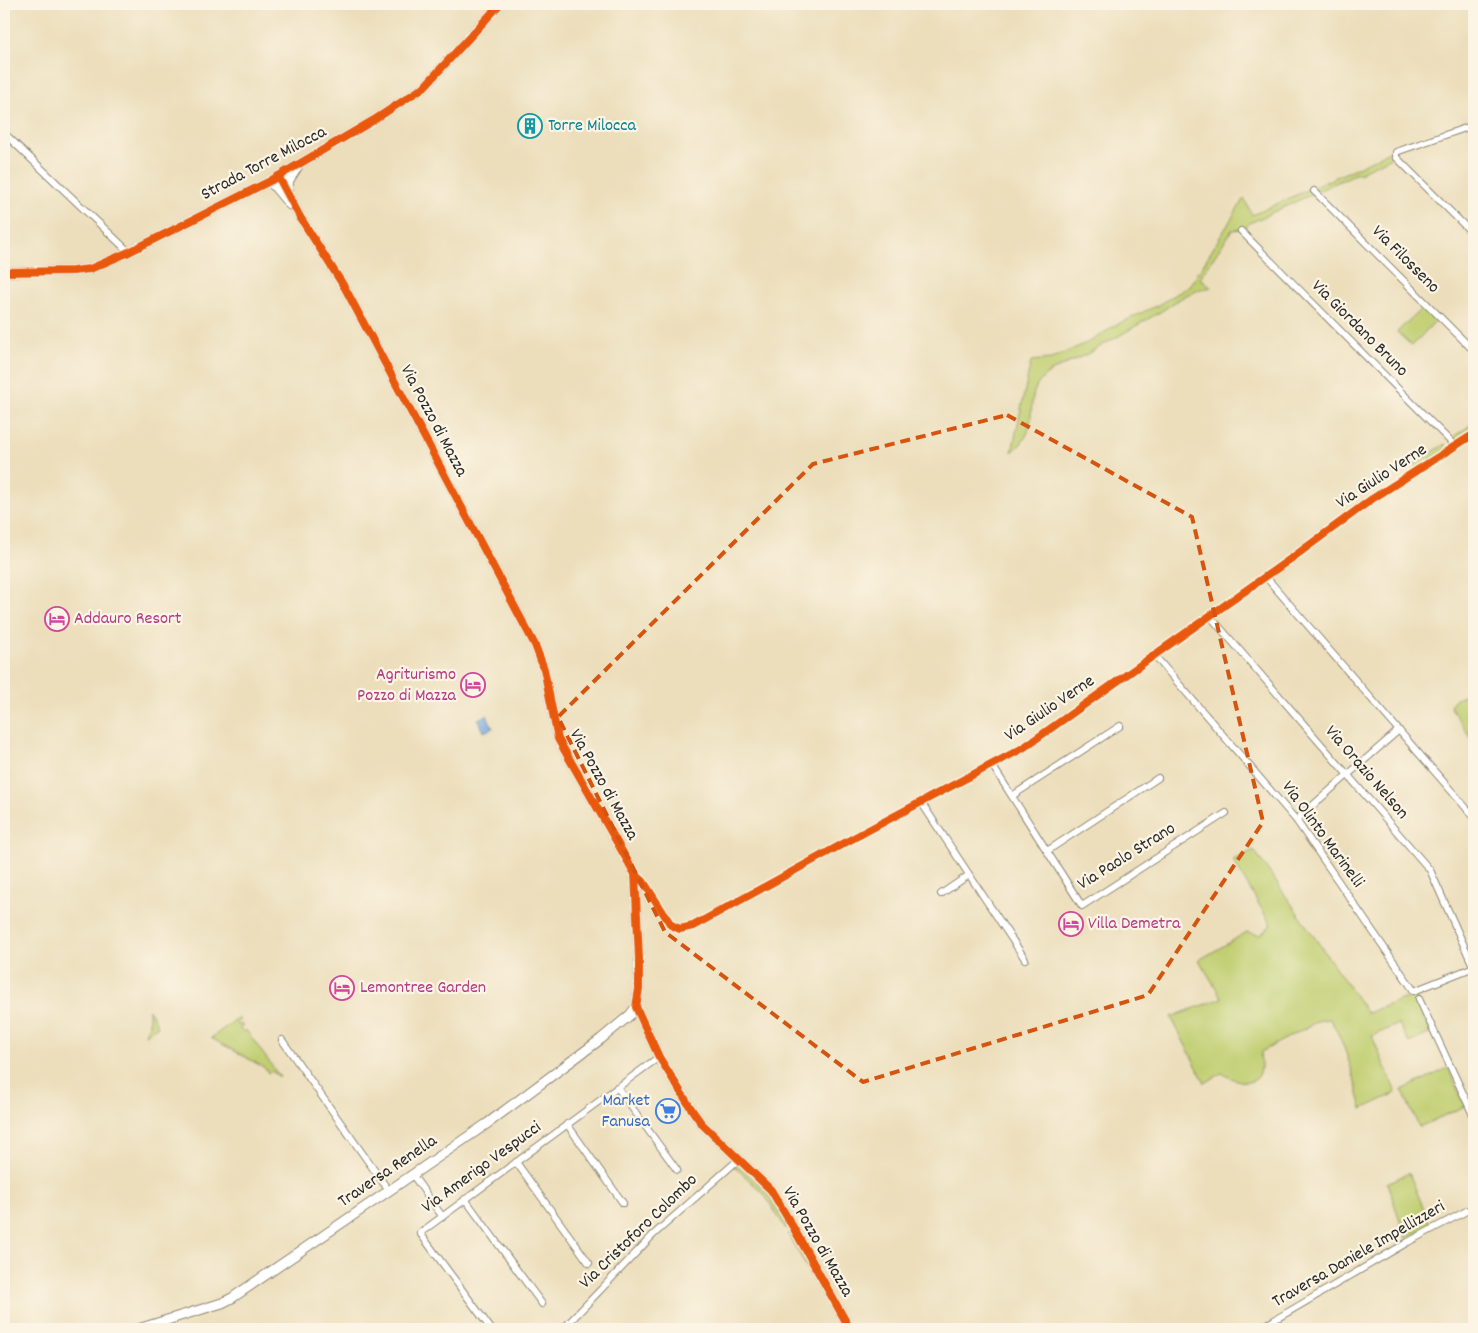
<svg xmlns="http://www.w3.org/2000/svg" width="1478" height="1333" viewBox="0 0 1478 1333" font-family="Dekko,sans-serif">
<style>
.green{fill:#c1cf72;stroke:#767d4e}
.water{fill:#70a6de;stroke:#4e6884}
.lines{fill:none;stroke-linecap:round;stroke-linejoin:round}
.street-casing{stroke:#8c8473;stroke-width:8}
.secondary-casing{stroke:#8c8473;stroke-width:11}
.street{stroke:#fff;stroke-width:6}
.secondary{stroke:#fff;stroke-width:9}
.cycleway-casing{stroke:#fcf5e5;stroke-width:11}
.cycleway{stroke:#e8590c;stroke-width:8}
.marked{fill:none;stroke:#d5540f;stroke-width:4;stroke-dasharray:10 6;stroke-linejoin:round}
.labels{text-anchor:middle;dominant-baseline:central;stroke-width:4.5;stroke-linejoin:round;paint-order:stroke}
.culture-label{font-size:18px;fill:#0d838f;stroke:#fcf5e5;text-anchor:start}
.street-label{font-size:18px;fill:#2b2b2b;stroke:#fcf5e5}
.hotel-label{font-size:18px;fill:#b23c85;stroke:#fcf5e5;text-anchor:start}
.shop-label{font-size:18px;fill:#366cbe;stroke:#fcf5e5;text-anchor:end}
</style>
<rect width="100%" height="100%" fill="#fcf5e5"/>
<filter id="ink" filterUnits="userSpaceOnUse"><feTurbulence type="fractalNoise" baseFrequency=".02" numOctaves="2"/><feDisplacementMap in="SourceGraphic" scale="10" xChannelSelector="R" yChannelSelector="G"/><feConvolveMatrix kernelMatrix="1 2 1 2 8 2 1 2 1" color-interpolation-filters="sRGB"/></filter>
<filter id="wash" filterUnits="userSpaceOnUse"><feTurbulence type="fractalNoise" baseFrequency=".0096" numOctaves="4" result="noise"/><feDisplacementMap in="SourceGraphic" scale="20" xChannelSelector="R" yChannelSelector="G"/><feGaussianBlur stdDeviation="1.12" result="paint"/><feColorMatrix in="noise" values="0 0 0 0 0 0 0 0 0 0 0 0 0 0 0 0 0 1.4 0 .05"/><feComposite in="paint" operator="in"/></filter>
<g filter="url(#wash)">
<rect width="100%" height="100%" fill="#ecdebb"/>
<path class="green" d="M 1395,148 L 1396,151 L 1390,158 L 1362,171 L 1362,173 L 1355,174 L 1250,223 L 1244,229 L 1232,230 L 1200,278 L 1211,287 C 1205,289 1198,289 1193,292 C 1181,297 1171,305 1160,312 C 1136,326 1112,340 1087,354 C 1074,361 1049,370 1041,380 C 1022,402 1043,429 1012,452 L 1031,361 L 1051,359 L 1093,340 L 1114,326 L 1158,305 L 1190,286 L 1244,198 L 1252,215 L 1356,168 Z
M 1423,307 L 1436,320 L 1412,346 L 1397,332 Z
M 1474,423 L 1474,428 L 1456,441 L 1453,437 Z
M 1445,444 L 1446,447 L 1445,450 L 1417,468 L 1414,464 Z
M 1474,689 L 1474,743 L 1450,706 L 1455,700 Z
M 1254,850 L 1367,1013 L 1414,995 L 1431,1033 L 1409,1043 L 1399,1024 L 1372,1036 L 1396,1093 L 1362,1109 C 1355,1081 1346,1044 1330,1019 L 1320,1020 L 1261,1052 C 1260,1057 1261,1062 1261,1068 C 1258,1091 1233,1080 1222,1073 L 1205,1083 L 1171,1017 L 1222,998 L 1199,960 L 1247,932 L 1260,935 L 1271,925 L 1233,860 Z
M 149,1009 L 158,1026 L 145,1035 L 149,1024 Z
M 238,1018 L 240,1020 L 236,1023 L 238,1026 L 242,1024 L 243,1026 L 240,1028 L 242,1032 L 246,1030 L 280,1077 L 271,1071 L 268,1073 L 265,1068 L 211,1038 Z
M 1448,1068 L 1465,1106 L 1419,1127 L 1402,1090 Z
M 739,1166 L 766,1191 L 788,1227 L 786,1229 L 763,1193 L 735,1167 Z
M 1409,1173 L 1431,1226 L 1406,1238 L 1387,1183 Z
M 791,1233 L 832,1306 L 830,1308 L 788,1234 Z"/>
<path class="water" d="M 487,715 L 493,728 L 484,732 L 478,719 Z"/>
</g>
<g filter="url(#ink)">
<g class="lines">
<defs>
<path id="street" d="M 1474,125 L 1396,152 L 1396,157 L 1474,235
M 4,133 L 129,252
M 1314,191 L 1474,351
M 1241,231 L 1456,447
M 1265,576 L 1474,817
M 1210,616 L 1430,870 L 1474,968
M 1154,655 L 1296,820 L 1414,991 L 1474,967
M 992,765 L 1082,906 L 1226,813
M 1012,796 L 1120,726
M 921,802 L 1025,959
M 1296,820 L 1399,730
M 1047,851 L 1158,778
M 635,874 L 643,881 L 671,925 L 680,929 L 693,926 L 861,834 L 1023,748 L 1296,555 L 1372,499 L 1474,434
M 941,894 L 969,875
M 1419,999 L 1474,1117
M 282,1040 L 389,1191
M 617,1087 L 677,1170
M 567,1124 L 623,1203
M 516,1162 L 589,1263
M 412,1174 L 442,1216
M 465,1199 L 542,1304
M 491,1329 L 420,1233 L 659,1057
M 563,1329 L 653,1235 L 738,1160
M 1259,1329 L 1408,1242 L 1474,1207"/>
<path id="secondary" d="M 278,176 L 300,217 L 345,288 L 535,645 L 544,669 L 558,739 L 635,874 L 639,958 L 639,989 L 636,1007 L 659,1057 L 694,1113 L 702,1124 L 771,1190 L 793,1227 L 850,1329
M 270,181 L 290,205
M 287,191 L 289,180 L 298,166
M 4,272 L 73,271 L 90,269 L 129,252 L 270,181 L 374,120 L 424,87 L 500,4
M 138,1329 L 222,1303 L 232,1298 L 488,1123 L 601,1039 L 630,1015 L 636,1007"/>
</defs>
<use href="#street" class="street-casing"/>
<use href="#secondary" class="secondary-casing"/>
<use href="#street" class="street"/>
<use href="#secondary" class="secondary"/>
<defs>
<path id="cycleway" d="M 278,176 L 300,217 L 345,288 L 535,645 L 544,669 L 558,739 L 635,874 L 639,958 L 639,989 L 636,1007 L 659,1057 L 694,1113 L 702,1124 L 771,1190 L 793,1227 L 850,1329
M 4,272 L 73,271 L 90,269 L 129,252 L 270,181 L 374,120 L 424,87 L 500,4
M 635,874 L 643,881 L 671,925 L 680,929 L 693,926 L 861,834 L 1023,748 L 1296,555 L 1372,499 L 1474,434"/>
</defs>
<use href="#cycleway" class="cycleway-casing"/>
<use href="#cycleway" class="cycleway"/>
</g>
</g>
<path class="marked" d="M 1007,415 L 1192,517 L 1263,822 L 1148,995 L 863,1082 L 665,932 L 558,717 L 813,464 Z"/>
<defs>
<symbol id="building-ring" viewBox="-11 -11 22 22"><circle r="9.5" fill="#fcf5e5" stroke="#0f9aa8" stroke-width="1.5"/><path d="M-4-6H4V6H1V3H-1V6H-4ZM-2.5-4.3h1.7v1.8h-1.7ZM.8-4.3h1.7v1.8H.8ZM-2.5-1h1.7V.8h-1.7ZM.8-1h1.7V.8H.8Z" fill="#0f9aa8"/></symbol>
<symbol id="hotel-ring" viewBox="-11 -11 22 22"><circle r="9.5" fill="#fcf5e5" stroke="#d1479c" stroke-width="1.5"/><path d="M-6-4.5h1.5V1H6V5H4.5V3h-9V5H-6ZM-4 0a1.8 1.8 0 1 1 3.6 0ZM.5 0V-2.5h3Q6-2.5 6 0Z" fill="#d1479c"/></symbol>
<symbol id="supermarket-ring" viewBox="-11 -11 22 22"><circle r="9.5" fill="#fcf5e5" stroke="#3f7fe0" stroke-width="1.5"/><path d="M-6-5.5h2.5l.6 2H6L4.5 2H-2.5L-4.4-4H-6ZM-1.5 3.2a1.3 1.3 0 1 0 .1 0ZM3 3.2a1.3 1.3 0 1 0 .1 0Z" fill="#3f7fe0"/></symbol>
</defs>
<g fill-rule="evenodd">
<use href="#building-ring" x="516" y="112" width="28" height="28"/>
<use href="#hotel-ring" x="43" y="605" width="28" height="28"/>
<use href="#hotel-ring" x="459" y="671" width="28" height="28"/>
<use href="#hotel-ring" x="1057" y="910" width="28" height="28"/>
<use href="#hotel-ring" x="328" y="974" width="28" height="28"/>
<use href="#supermarket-ring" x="654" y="1097" width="28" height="28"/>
</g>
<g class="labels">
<g class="culture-label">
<text x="548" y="126">Torre Milocca</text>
</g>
<g class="street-label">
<text transform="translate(264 164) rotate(-28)">Strada Torre Milocca</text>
<text transform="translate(1405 260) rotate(45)">Via Filosseno</text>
<text transform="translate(1359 329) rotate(45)">Via Giordano Bruno</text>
<text transform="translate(433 421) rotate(62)">Via Pozzo di Mazza</text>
<text transform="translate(1382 477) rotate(-33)">Via Giulio Verne</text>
<text transform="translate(1050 709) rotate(-34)">Via Giulio Verne</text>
<text transform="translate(1366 773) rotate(49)">Via Orazio Nelson</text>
<text transform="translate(603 785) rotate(61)">Via Pozzo di Mazza</text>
<text transform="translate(1322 835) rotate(54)">Via Olinto Marinelli</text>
<text transform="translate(1127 857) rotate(-32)">Via Paolo Strano</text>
<text transform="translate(482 1168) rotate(-36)">Via Amerigo Vespucci</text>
<text transform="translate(388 1172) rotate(-34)">Traversa Renella</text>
<text transform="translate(639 1232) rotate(-44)">Via Cristoforo Colombo</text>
<text transform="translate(817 1242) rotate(60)">Via Pozzo di Mazza</text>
<text transform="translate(1359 1255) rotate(-30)">Traversa Daniele Impellizzeri</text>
</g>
<g class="hotel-label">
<text x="74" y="619">Addauro Resort</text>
<text x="456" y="675" text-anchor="end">Agriturismo<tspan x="456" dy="21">Pozzo di Mazza</tspan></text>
<text x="1088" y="924">Villa Demetra</text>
<text x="360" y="988">Lemontree Garden</text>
</g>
<g class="shop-label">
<text x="650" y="1101">Market<tspan x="650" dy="21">Fanusa</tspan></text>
</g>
</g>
<rect width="1478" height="1333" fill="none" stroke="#fcf5e5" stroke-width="20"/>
</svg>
